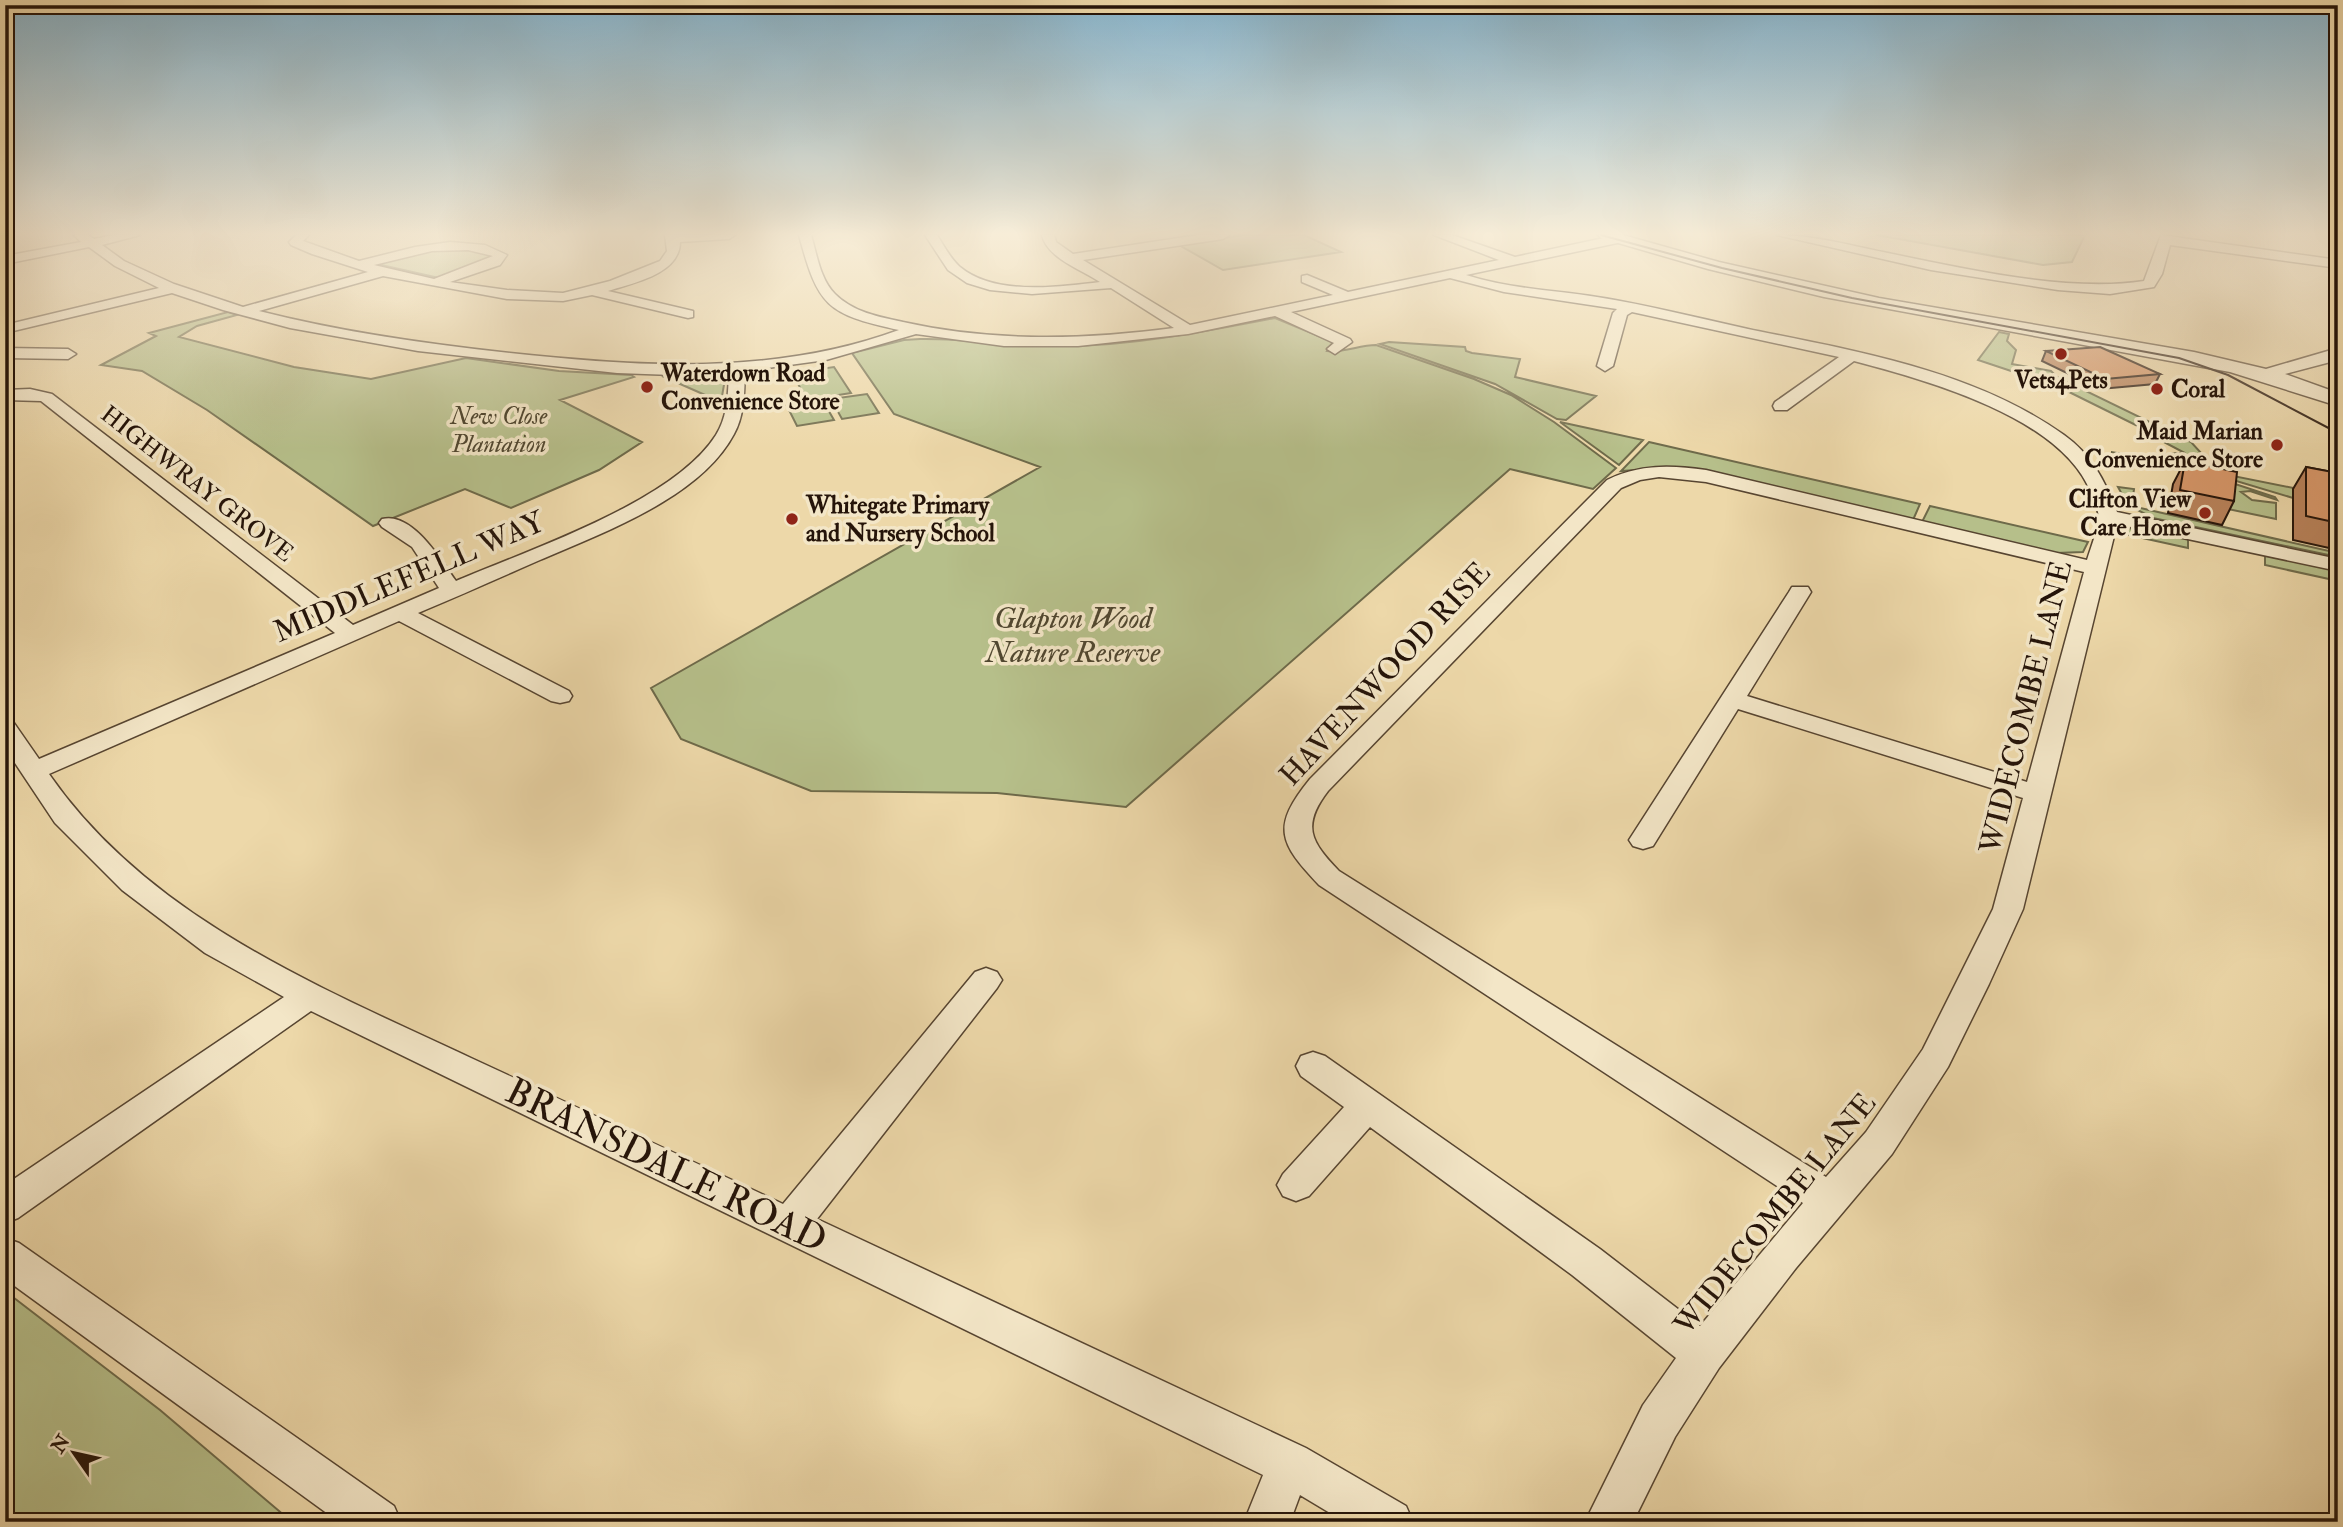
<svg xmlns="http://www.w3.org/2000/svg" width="2343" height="1527" viewBox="0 0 2343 1527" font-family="'IM FELL Double Pica',serif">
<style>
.green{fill:#b6bf8a;stroke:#6e6a4a;stroke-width:2}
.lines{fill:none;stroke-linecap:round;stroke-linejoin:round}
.minor-casing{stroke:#574531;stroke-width:3}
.tertiary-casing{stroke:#574531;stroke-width:3}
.minor{fill:#f3e6c7;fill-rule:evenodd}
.tertiary{fill:#f3e6c7;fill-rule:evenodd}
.tram{stroke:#251409;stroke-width:2}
.wall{fill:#b88159;stroke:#251409;stroke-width:2}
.building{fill:#d69668;stroke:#251409;stroke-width:2}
.poi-dot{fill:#8f2418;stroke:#f3e6c7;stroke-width:2.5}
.labels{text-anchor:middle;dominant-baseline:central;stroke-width:7;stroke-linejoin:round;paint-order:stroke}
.far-poi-label{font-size:24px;font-weight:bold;fill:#251409;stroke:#f3e6c7;text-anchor:start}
.far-park-label{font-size:24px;font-style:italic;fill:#504730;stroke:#f3e6c7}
.far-street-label{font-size:24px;fill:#251409;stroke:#f3e6c7}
.street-label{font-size:30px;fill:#251409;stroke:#f3e6c7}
.park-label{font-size:30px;font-style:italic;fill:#504730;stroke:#f3e6c7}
.near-street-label{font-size:37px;fill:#251409;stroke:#f3e6c7}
</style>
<rect width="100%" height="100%" fill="#edd8a9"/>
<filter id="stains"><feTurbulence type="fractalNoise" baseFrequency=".00286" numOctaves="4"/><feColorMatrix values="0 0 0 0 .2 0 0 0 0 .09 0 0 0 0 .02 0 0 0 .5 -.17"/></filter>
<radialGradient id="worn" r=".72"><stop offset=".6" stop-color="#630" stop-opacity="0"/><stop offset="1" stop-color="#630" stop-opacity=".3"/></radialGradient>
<path class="green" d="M 1243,235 L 1304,235 L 1341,252 L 1223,270 L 1179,245 Z
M 1877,235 L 2085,235 L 2072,262 L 2043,265 Z
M 459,247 L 499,255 L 439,278 L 377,264 L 438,248 Z
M 228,312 L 237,315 L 197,326 L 179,337 L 294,367 L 371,379 L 466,358 L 559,371 L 631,375 L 634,377 L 560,400 L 642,442 L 599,470 L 511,508 L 465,489 L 373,526 L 207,410 L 142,371 L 101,365 L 156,336 L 149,333 Z
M 1275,318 L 1333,342 L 1327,351 C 1344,353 1359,345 1376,345 L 1474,379 L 1511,395 L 1554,422 L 1616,468 L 1593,489 L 1510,469 L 1126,807 L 997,793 L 811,791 L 681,739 L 651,688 L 1040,467 L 894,414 L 852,353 L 904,340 L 920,339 C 969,338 1019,347 1069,346 C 1138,345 1206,331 1275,318 Z
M 1999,332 L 2009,334 L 2007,341 L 2016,350 L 2012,364 L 2051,371 L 2057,377 L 2191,442 L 2202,454 L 2208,471 L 2338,497 L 2293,498 L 2203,471 L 2111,452 L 2146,458 L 2183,452 L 2162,441 L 2166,440 L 2059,387 L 1978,360 Z
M 1389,342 L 1465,347 L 1466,351 L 1472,353 L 1520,359 L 1515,377 L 1596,396 L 1566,420 L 1557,419 L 1495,384 L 1380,344 Z
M 834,367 L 851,393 L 807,400 L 792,373 Z
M 717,373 L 725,379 L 721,402 L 662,376 Z
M 867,394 L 879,413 L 842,419 L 831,399 Z
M 823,401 L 834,420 L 797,426 L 787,406 Z
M 1560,422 L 1643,440 L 1619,465 Z
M 1649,442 L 1920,504 L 1913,520 L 1669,468 L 1621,471 Z
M 2229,482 L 2275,497 L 2277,500 L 2250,491 L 2241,492 L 2252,500 L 2276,503 L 2276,519 L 2223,508 Z
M 2118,487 L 2134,489 L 2132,504 L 2136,507 L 2338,553 L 2338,557 L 2153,518 L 2128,505 Z
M 1930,506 L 2088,542 L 2083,552 L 2056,553 L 1922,522 Z
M 2136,528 L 2188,538 L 2188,548 L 2124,534 L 2126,529 Z
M 2265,554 L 2338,570 L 2338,581 L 2265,565 Z
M 5,1291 L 160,1410 L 292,1522 L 5,1522 Z"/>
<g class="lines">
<defs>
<path id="minor" d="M 74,235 L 88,235 L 94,239 L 114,235 L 140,235 L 102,245 L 124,261 L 174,284 L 243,307 L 368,272 L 312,254 L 291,245 L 289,242 L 296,235 L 309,235 L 303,241 L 359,261 L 415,247 L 450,242 L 485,245 L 507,255 L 500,265 L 450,282 L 507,290 L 563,293 L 610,281 L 660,261 L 667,251 L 665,235 L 735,235 L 729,239 L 680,242 C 680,274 633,283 608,291 L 693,311 L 693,317 L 688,318 L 592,295 L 563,301 L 507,299 L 383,276 L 259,311 C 342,332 426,344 510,353 C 640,367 774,376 899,330 C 826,314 818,306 799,235 L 811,235 C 817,255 820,279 835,294 C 853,312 879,317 903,322 C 993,342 1083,340 1174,328 L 1111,288 L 1032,294 L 990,290 L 967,283 L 948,270 L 925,235 L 937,235 C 944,246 950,258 960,267 C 995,296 1058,287 1100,282 C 1082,270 1047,258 1042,235 L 1054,235 L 1056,242 L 1073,254 L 1198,235 L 1229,235 L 1223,239 L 1083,260 L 1190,325 L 1333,295 L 1302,282 L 1302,276 L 1307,275 L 1348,292 L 1499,260 L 1434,235 L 1452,235 L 1515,257 L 1618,235 L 1624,239 L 1622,242 L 1466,275 C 1509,289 1554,290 1597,297 C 1648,305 1698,318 1748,329 C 1855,351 1973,370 2064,435 C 2092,455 2105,481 2117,512 L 2338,559 L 2338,571 L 2117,524 L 2023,909 L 1989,984 L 1948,1067 L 1892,1154 L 1796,1268 L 1719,1368 L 1675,1437 L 1633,1522 L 1585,1522 L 1643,1405 L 1676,1358 L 1572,1275 L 1370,1127 L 1309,1196 L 1296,1201 L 1283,1196 L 1277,1185 L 1283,1174 L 1344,1107 L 1301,1076 L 1296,1066 L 1301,1056 L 1313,1052 L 1325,1056 L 1600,1249 L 1700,1326 L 1803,1203 L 1319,885 C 1279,843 1271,827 1310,779 L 1607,480 C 1639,464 1671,465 1706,470 L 2087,560 C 2091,547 2097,532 2099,518 C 2099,511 2093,500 2091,493 C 2062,417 1926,380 1854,361 L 1787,410 L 1775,410 L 1773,406 L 1775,402 L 1839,357 L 1632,312 L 1627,315 L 1613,366 L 1605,371 L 1597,366 L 1613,313 L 1617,309 L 1504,292 L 1450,278 L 1291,312 L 1350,339 L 1352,342 L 1335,354 L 1327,349 L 1334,343 L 1275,316 L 1188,334 L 1078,346 L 1004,346 L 916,334 L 826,360 L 745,371 C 744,392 745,414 734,434 C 700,498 604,532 540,560 C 499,578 459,596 418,613 L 569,691 L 572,696 L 569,701 L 560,703 L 551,701 L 399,621 L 49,774 C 149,918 317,986 471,1058 C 575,1106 679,1155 783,1204 L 975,972 L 986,968 L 997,972 L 1002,980 L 997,988 L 817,1219 L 1306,1448 L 1406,1506 L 1413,1522 L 1345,1522 L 1300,1495 L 1290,1522 L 1244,1522 L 1263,1475 L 311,1011 L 18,1218 L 5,1223 L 5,1185 L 284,997 L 205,953 L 122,890 L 55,823 L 5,748 L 5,720 L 14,723 L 39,759 L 335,633 L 41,401 L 5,400 L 5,390 L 30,389 L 52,394 L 353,625 L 439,588 L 412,547 L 382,527 L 379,523 L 382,519 C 412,511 441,560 456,581 C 528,550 674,502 716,435 C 728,416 728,394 729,372 L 673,375 L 617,373 L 418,351 L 290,328 L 223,310 L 172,293 L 5,333 L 5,325 L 159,288 L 115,266 L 89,247 L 5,264 L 5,256 L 81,242 ZM 468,250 L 493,256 L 434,279 L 374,265 L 432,251 ZM 1659,477 L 1706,482 L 2084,572 L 2027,782 L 1747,696 L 1811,592 L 1808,587 L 1792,587 L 1789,592 L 1629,840 L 1633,846 L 1643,849 L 1653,846 L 1738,709 L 2023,798 L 1993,909 L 1923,1049 L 1866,1132 L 1826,1177 L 1339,871 C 1311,842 1301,826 1328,791 L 1621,488 L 1640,480 Z
M 1777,235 C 1813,235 1848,245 1883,252 C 1962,268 2066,293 2144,281 L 2161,235 L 2338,260 L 2338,268 L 2170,245 L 2162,274 L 2154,287 L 2110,294 L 2058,290 L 1931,270 Z
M 5,348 L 68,349 L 76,354 L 68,359 L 5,358 Z
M 5,1238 L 19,1243 L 394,1506 L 401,1522 L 339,1522 L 5,1279 Z"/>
<path id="tertiary" d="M 1598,235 L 1623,235 L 1719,262 L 1879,298 L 2194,352 L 2266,369 L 2338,348 L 2338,360 L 2285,374 L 2338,393 L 2338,406 L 2230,372 L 1824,297 L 1708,269 L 1601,238 Z"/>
</defs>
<use href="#minor" class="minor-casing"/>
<use href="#tertiary" class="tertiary-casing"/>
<use href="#minor" class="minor"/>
<use href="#tertiary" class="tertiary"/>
<path class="tram" d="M 1601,235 L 1722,268 L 1852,298 L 2179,358 L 2228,375 L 2338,433"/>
</g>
<path class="wall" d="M 2046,351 L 2160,374 L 2155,384 L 2100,389 L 2042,361 Z
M 2185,461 L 2234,501 L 2222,525 L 2168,513 L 2173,484 Z
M 2306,467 L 2338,473 L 2338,550 L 2293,540 L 2293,489 Z"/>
<path class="building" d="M 2100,347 L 2160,374 L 2105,379 L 2046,351 Z
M 2185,461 L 2237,472 L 2234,501 L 2180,490 Z
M 2306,467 L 2338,473 L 2338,523 L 2306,516 Z"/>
<linearGradient id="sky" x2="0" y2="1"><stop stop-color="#88b6cf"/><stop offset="0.52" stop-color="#f7edd8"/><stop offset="1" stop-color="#f7edd8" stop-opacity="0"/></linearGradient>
<rect width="2343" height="449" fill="url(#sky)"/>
<g class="poi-dot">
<circle cx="2061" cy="354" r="7"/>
<circle cx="647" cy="387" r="7"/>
<circle cx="2157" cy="389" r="7"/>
<circle cx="2277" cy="445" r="7"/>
<circle cx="2205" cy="513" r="7"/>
<circle cx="792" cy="519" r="7"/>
</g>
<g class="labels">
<g class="far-poi-label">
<text x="661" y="373">Waterdown Road<tspan x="661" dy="28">Convenience Store</tspan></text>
<text x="2061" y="380" text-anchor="middle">Vets4Pets</text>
<text x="2171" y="389">Coral</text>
<text x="2263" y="431" text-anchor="end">Maid Marian<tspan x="2263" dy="28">Convenience Store</tspan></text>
<text x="2191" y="499" text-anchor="end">Clifton View<tspan x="2191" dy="28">Care Home</tspan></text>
<text x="806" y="505">Whitegate Primary<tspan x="806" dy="28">and Nursery School</tspan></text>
</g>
<g class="far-park-label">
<text x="499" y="416">New Close<tspan x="499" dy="28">Plantation</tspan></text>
</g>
<g class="far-street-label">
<text transform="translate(197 484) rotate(38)">HIGHWRAY GROVE</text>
</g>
<g class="street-label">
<text transform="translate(409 577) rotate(-23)">MIDDLEFELL WAY</text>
<text transform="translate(1385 674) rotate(-47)">HAVENWOOD RISE</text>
<text transform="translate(2026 707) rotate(-76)">WIDECOMBE LANE</text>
<text transform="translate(1775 1214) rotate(-51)">WIDECOMBE LANE</text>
</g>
<g class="park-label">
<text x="1073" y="618">Glapton Wood<tspan x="1073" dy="34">Nature Reserve</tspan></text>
</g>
<g class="near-street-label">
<text transform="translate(666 1166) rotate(26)">BRANSDALE ROAD</text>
</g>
</g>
<rect width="2343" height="1527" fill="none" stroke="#edd8a9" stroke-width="28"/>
<rect x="7" y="7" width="2329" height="1513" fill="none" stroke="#251409" stroke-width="3.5"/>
<rect x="14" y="14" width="2315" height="1499" fill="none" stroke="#251409" stroke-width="2"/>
<g transform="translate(74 1453) rotate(304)" stroke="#f3e6c7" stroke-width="5" paint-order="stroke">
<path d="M0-5L12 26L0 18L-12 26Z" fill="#251409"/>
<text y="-10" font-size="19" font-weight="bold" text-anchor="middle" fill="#251409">N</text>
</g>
<rect width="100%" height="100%" filter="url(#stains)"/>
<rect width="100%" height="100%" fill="url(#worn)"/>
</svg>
